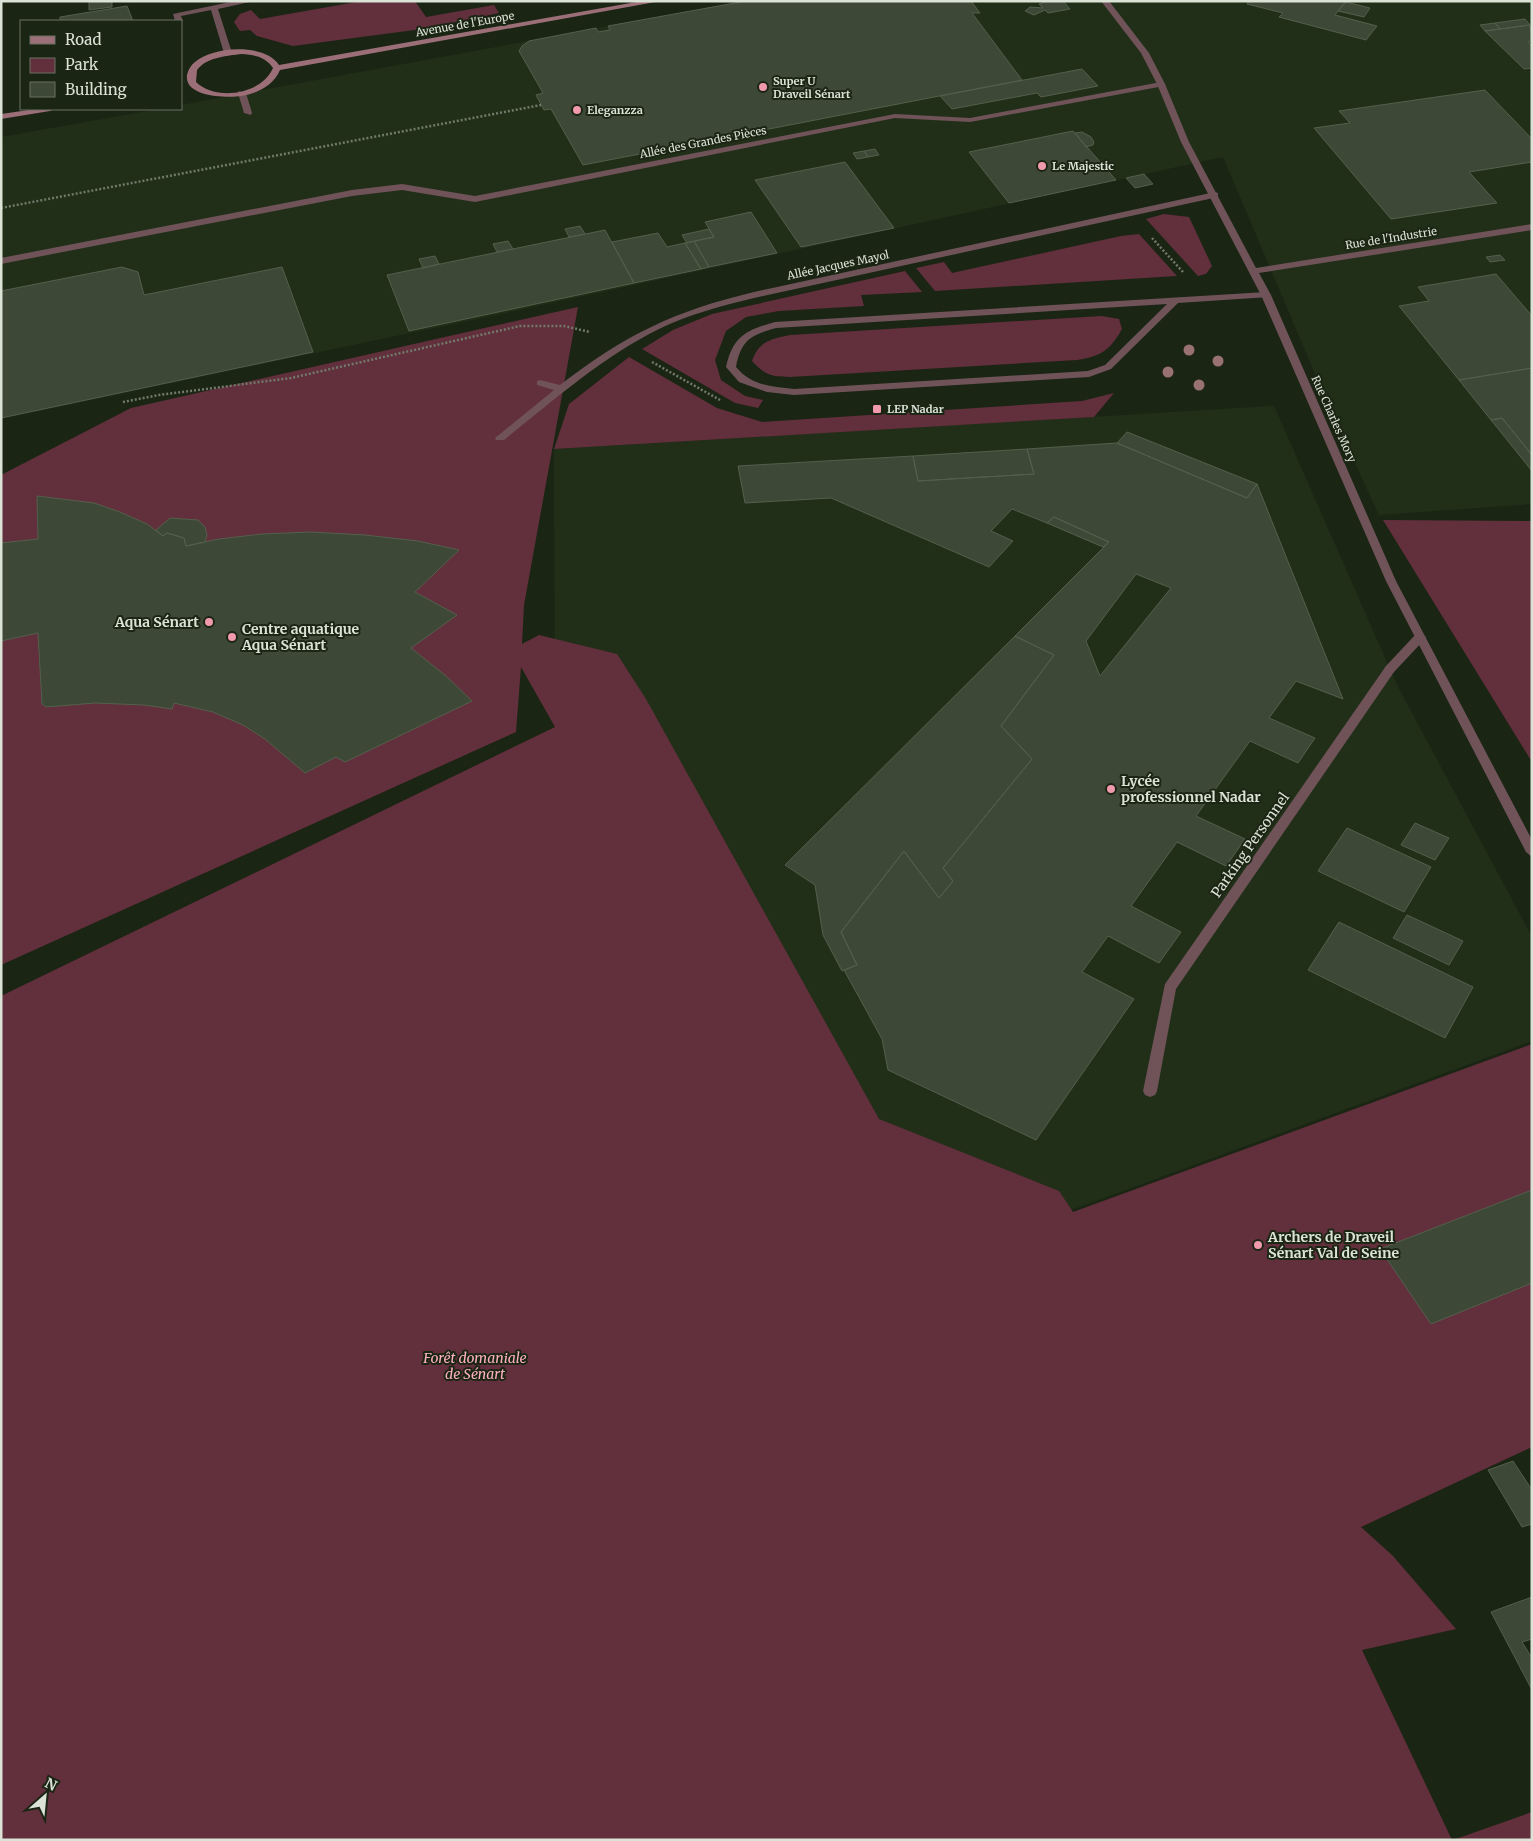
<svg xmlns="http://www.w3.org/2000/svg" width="1533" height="1841" viewBox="0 0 1533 1841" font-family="Merriweather,serif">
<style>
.built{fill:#222f18}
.green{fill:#622f3c}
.building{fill:#3d4836;stroke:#545f4c;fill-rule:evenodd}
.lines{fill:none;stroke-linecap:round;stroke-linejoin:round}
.path{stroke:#717a6b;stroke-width:2.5;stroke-dasharray:2 2;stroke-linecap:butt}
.service{fill:#6f5359;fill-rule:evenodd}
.minor{fill:#6f5359;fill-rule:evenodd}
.secondary{fill:#9c6f78;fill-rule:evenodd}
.tree{fill:#987273}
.poi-dot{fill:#f29aad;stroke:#1b2514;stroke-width:2}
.labels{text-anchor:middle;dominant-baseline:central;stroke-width:4;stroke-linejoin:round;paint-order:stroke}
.far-street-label{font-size:11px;fill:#dbe2d6;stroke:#1b2514}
.far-poi-label{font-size:11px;font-weight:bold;fill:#dbe2d6;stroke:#1b2514;text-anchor:start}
.poi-label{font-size:14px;font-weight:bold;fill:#dbe2d6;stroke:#1b2514;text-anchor:start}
.street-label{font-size:14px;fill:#dbe2d6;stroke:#1b2514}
.park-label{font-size:14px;font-style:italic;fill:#feb1c1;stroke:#1b2514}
</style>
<rect width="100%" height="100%" fill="#1b2514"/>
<path class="built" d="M 746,1 L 1532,1 L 1532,504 L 1379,515 L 1327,402 L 1223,157 L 519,310 L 1,419 L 1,137 L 159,109 L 181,109 L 181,105 Z
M 1274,406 L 1397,685 L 1532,937 L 1532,1041 L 594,1385 L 555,727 L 554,449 Z"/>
<path class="green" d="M 362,1 L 415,1 L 426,17 L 494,5 L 499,13 L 422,29 L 293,46 L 257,36 L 250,30 L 240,31 L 234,22 L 240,14 L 251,10 L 260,19 Z
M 1164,214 L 1189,217 L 1212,266 L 1206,274 L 1198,276 L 1146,219 Z
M 1139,234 L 1177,276 L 935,291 L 916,268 L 944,262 L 952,273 L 1121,236 Z
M 905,271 L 922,292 L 861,295 L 864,306 L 779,311 L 746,317 L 726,331 L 715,360 L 721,380 L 745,396 L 763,400 L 758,408 L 735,403 L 642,349 L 673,330 L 712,314 Z
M 578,307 L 524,605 L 522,644 L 539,635 L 617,654 L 646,699 L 879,1119 L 1059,1191 L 1073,1212 L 1532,1044 L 1532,1447 L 1361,1527 L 1393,1556 L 1456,1629 L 1362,1650 L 1452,1840 L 1,1840 L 1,996 L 555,727 L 521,667 L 516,732 L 1,965 L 1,475 L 131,408 Z
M 1102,316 L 1119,319 L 1122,329 C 1110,350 1102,356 1077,360 L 790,377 C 771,377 765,375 752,361 C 759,341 771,339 790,335 Z
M 629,357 L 717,408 L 762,422 L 1082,401 L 1114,393 L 1094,417 L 554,449 L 569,404 Z
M 1383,520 L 1532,521 L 1532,762 Z
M 1532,1812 L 1532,1840 L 1453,1840 Z"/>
<path class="building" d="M 89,1 L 112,1 L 112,7 L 89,10 Z
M 746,1 L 971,1 L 980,13 L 972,13 L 1022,80 L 583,165 L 551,109 L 544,110 L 536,95 L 543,93 L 519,51 L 522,46 L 529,41 L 596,28 L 598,32 L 610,30 L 608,26 Z
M 1049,1 L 1063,1 L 1070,9 L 1048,13 L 1045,10 L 1034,15 L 1025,11 L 1030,7 L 1043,8 L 1039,4 Z
M 1249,1 L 1346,1 L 1335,15 L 1377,26 L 1366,40 L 1279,17 L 1283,13 L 1247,4 Z
M 1346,2 L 1370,8 L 1364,17 L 1338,11 Z
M 127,6 L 133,21 L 60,21 L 60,17 Z
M 1525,19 L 1530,25 L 1500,29 L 1495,23 Z
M 1495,23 L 1500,29 L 1485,31 L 1480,25 Z
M 1530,25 L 1532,41 L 1528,42 L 1532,46 L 1532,68 L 1524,69 L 1485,31 Z
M 1082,69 L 1098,86 L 1041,97 L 1037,93 L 952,109 L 940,96 Z
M 1485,90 L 1532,139 L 1532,162 L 1469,172 L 1497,203 L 1391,219 L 1314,128 L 1350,123 L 1339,111 Z
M 1073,131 L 1116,180 L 1009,203 L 969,152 Z
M 1082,132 L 1091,137 L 1094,142 L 1093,145 L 1086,147 L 1075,133 Z
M 875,149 L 879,155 L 868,157 L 864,151 Z
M 864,151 L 868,157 L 857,159 L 853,153 Z
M 845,162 L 894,228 L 801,247 L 755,180 Z
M 1144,174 L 1153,184 L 1135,188 L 1126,178 Z
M 751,212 L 777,253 L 709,267 L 694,241 L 714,237 L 705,222 Z
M 580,226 L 585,234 L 569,237 L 565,229 Z
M 709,229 L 714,237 L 687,243 L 682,235 Z
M 605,230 L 634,283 L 409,331 L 387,275 Z
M 658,233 L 667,247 L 685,243 L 701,269 L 634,283 L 612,242 Z
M 508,241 L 513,249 L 497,252 L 493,244 Z
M 694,241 L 709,267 L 701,269 L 685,243 Z
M 1500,255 L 1505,260 L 1490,262 L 1486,257 Z
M 435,256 L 439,264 L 423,268 L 419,259 Z
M 122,267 L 138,272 L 144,295 L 282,267 L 313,352 L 1,418 L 1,291 Z
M 1496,274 L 1532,316 L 1532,368 L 1459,380 L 1399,306 L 1429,301 L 1418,287 Z
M 1532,368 L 1532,455 L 1502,418 L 1491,420 L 1459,380 Z
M 1502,418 L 1532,455 L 1532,471 L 1491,420 Z
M 1127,432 L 1257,484 L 1247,498 L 1117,443 Z
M 1117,443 L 1247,498 L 1257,484 L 1343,699 L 1296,681 L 1269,718 L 1315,738 L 1298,763 L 1250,741 L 1196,816 L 1245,839 L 1226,866 L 1177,842 L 1131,906 L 1181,932 L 1159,963 L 1108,936 L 1082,972 L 1134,999 L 1036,1140 L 888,1070 L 882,1039 L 844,970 L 857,965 L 841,932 L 904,851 L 939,898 L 953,881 L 943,868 L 1032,759 L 1001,726 L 1054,655 L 1015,636 L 1109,542 L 1054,517 L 1047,523 L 1012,509 L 991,531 L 1013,541 L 989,567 L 831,498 L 745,503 L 738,466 L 913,456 L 918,481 L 1034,474 L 1027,449 ZM 1136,574 L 1171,588 L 1100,676 L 1086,641 Z
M 1027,449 L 1034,474 L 918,481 L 913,456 Z
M 37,496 L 94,503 L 120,512 L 147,524 L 163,536 L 167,533 L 184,538 L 186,546 L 219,539 L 262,534 L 311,532 L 365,535 L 418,541 L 459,550 L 415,592 L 457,615 L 411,648 L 446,676 L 472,701 L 345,762 L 336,757 L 305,773 L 265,739 L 243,725 L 213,712 L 174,703 L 172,709 L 144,705 L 95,703 L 46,707 L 42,704 L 38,633 L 1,641 L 1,543 L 38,539 Z
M 1054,517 L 1109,542 L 1103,547 L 1047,523 Z
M 170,518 L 198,520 L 205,527 L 207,535 L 205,542 L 186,546 L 184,538 L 167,533 L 163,536 L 156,530 Z
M 1015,636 L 1054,655 L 1001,726 L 1032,759 L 943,868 L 953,881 L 939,898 L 904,851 L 841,932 L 857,965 L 842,971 L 823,935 L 815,885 L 785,865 Z
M 1415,823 L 1449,838 L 1435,860 L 1401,845 Z
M 1347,828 L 1431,867 L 1404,912 L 1318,871 Z
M 1407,915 L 1463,941 L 1449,965 L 1393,938 Z
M 1339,922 L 1473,987 L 1445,1038 L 1308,970 Z
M 1532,1190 L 1532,1283 L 1431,1324 L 1380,1249 Z
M 1513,1461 L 1532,1490 L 1532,1524 L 1522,1527 L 1488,1470 Z
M 1532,1597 L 1532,1639 L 1522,1642 L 1532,1658 L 1532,1690 L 1491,1612 Z"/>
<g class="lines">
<path class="path" d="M 1,208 L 541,105
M 1152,238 L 1183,272
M 652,362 L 720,400
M 123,402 L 159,395 L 291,378 L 520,326 L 564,326 L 590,332"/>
<path class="service" d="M 235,1 L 254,1 L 218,9 L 232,53 L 228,55 L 224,53 L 211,10 L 181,16 L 183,21 L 181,23 L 175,21 L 173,14 Z
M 1161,82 L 1164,82 L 1164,86 L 970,122 L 895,118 L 475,202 L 402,190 L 352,196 L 1,264 L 1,258 L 352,190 L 402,184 L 475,196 L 895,114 L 970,118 Z
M 239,91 L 246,93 L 252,113 L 251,115 L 244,113 L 238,93 Z
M 1215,192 L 1218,193 L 1218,197 L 754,298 C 722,306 689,314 659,329 C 602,357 553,401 504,440 L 496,440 L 495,438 L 554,390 L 537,385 L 537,381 L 540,380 L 560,385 C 625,335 674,311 754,292 Z
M 1266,292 L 1271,295 L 1269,297 L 1178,303 L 1111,369 L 1089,377 L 794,395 L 767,392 L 739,382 L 726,367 C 733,336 746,330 775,322 ZM 1167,304 L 1105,365 L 1088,371 L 794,389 C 770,386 752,386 736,367 C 741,340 751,335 776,328 Z
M 1420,633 L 1426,637 L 1424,640 L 1394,672 L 1176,989 L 1157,1091 L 1155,1095 L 1150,1097 L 1145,1095 L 1143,1091 L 1165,984 L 1386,666 L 1416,634 Z"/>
<path class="minor" d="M 1101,1 L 1109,1 L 1149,53 L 1165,84 L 1189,142 L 1256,268 L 1532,224 L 1532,230 L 1259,273 L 1271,295 L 1396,581 L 1532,840 L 1532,857 L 1526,852 L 1386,581 L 1261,295 L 1181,142 L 1157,84 L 1141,53 Z"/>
<path class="secondary" d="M 642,1 L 661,1 L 280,70 C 273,86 258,93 241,96 C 227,98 184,97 187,75 C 188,70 191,65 195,62 C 213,46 265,43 279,65 ZM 242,54 C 255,55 265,57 273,68 C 262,94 217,102 196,82 L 197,70 C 207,57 226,56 242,54 Z
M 36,109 L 54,109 L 50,111 L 1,119 L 1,114 Z"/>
</g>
<g class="tree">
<circle cx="1189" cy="350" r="5.5"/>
<circle cx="1218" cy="361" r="5.5"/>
<circle cx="1168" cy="372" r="5.5"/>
<circle cx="1199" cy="385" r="5.5"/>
</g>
<g class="poi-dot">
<circle cx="763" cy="87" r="5"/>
<circle cx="577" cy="110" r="5"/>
<circle cx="1042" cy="166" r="5"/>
<rect x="872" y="404" width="10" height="10" rx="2.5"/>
<circle cx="209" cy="622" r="5"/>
<circle cx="232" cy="637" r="5"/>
<circle cx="1111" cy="789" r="5"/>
<circle cx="1258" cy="1245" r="5"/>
</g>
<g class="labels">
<g class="far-street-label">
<text transform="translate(465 24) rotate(-10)">Avenue de l'Europe</text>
<text transform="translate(703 142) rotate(-11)">Allée des Grandes Pièces</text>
<text transform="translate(1391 238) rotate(-9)">Rue de l'Industrie</text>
<text transform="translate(838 265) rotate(-12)">Allée Jacques Mayol</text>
<text transform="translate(1334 419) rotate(66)">Rue Charles Mory</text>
</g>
<g class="far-poi-label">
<text x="773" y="81">Super U<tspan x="773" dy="13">Draveil Sénart</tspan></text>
<text x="587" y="110">Eleganzza</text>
<text x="1052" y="166">Le Majestic</text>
<text x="887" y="409">LEP Nadar</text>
</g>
<g class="poi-label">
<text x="199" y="622" text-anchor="end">Aqua Sénart</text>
<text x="242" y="629">Centre aquatique<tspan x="242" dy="16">Aqua Sénart</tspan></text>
<text x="1121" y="781">Lycée<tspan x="1121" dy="16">professionnel Nadar</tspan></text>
<text x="1268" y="1237">Archers de Draveil<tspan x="1268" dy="16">Sénart Val de Seine</tspan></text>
</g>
<g class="street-label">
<text transform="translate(1250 845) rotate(-55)">Parking Personnel</text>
</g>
<g class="park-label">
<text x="475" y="1358">Forêt domaniale<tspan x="475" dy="16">de Sénart</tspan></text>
</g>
</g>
<rect width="1533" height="1841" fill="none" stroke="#dbe2d6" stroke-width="5"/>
<rect x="20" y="20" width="162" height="90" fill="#1b2514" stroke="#687162"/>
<rect x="30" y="36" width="25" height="8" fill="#9c6f78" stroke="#687162"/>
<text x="65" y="45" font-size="15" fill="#dbe2d6">Road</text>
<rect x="30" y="58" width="25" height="15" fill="#622f3c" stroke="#687162"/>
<text x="65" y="70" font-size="15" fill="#dbe2d6">Park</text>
<rect x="30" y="82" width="25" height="15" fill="#3d4836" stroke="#687162"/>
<text x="65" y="95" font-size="15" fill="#dbe2d6">Building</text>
<g transform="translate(45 1796) rotate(27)" stroke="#1b2514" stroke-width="4" paint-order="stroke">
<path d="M0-4L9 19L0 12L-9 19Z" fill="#dbe2d6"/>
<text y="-8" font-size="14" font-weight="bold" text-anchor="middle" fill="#dbe2d6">N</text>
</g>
</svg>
